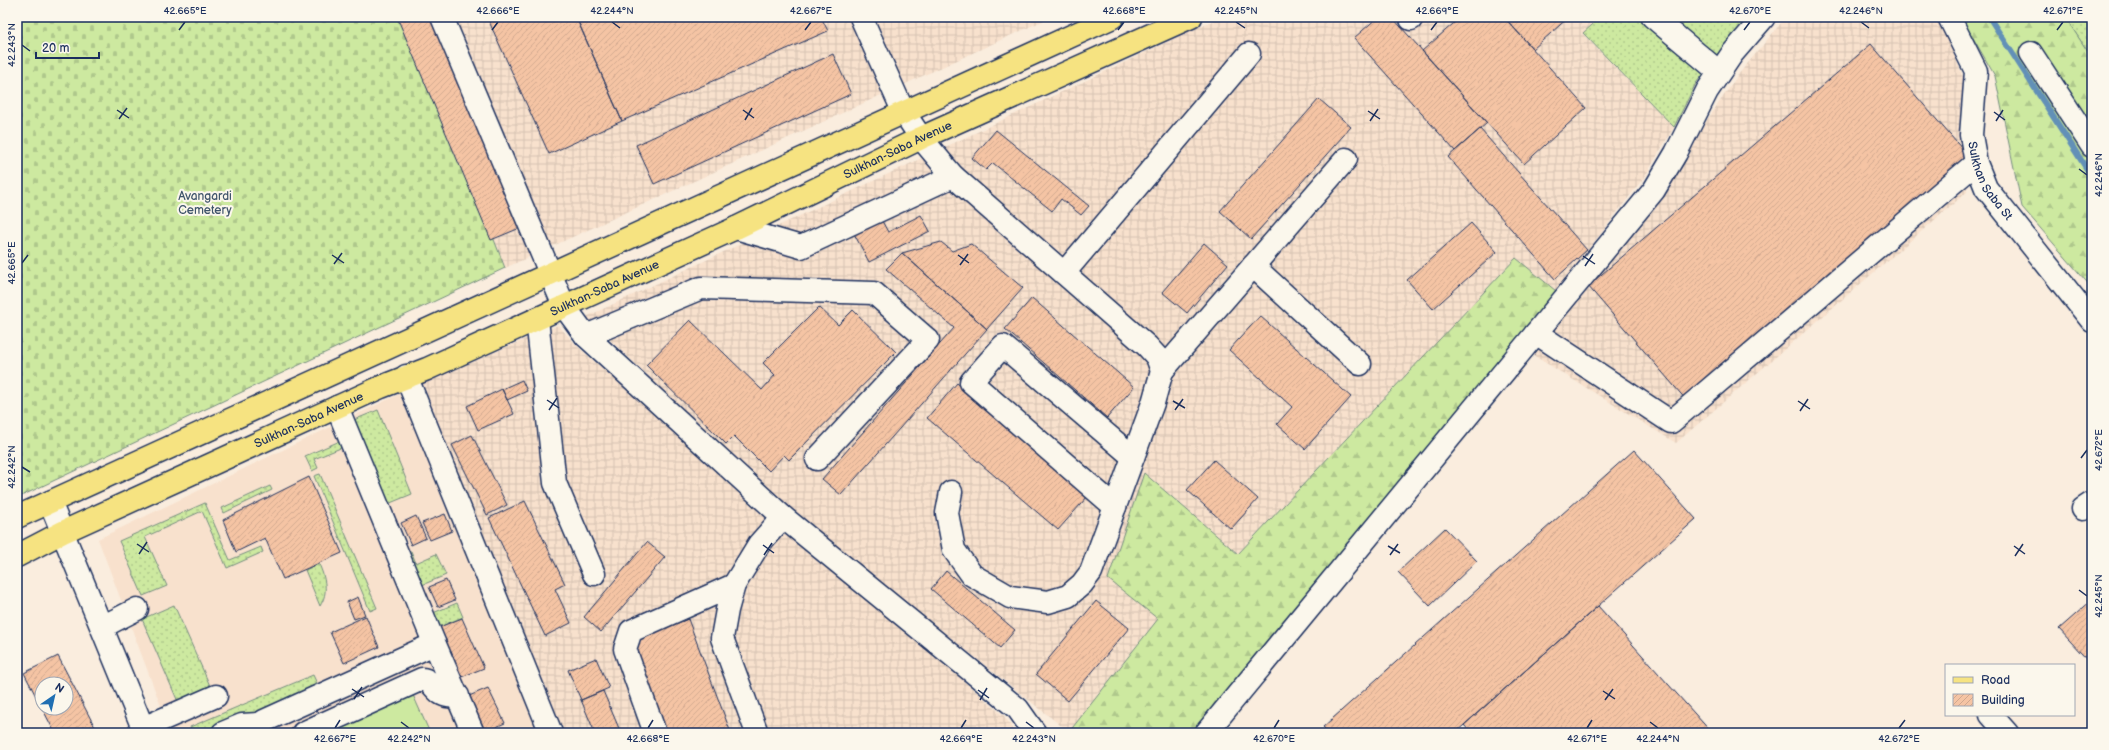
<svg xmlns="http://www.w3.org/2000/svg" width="2109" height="750" viewBox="0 0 2109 750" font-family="'Balsamiq Sans',sans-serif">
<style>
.built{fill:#f8e1cd}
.industrial{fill:url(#industrial-grid)}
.grass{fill:url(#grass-dots);stroke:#748c7f}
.forest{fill:url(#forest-firs);stroke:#748c7f}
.cemetery{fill:url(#cemetery-stones);stroke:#748c7f}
.garden{fill:#cde9a0;stroke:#748c7f}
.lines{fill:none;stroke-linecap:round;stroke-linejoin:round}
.stream{stroke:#6290b7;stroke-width:6}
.building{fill:url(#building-hatch);stroke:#1b2f5e;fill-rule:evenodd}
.minor-casing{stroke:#1b2f5e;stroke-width:25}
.major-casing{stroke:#1b2f5e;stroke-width:25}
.minor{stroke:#fbf7ec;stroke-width:22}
.major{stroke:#f6e381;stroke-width:22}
.ticks{fill:none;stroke:#1b2f5e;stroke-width:1.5}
.labels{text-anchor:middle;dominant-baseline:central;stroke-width:4;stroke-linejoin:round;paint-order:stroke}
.street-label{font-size:12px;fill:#1b2f5e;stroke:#fbf7ec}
.park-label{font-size:12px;fill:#3f546b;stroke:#fbf7ec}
.neatline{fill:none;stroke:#1b2f5e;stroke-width:1.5}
.ticks-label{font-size:10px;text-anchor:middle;fill:#1b2f5e}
</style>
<defs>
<pattern id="industrial-grid" width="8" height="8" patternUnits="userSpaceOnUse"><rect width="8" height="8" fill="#f8e1cd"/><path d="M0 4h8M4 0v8" fill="none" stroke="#d4c1b2"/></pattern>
<pattern id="grass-dots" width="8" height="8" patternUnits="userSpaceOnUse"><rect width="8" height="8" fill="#cde9a0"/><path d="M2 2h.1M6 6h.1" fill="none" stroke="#afc88c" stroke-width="1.8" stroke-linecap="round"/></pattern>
<pattern id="forest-firs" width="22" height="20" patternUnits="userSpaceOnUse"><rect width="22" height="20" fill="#cde9a0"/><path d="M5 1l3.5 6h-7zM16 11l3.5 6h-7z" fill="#afc88c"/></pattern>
<pattern id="cemetery-stones" width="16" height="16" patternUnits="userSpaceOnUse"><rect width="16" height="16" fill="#cde9a0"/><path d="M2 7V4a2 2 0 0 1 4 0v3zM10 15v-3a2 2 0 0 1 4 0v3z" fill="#afc88c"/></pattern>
<pattern id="building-hatch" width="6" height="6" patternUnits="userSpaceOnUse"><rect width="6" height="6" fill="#f5c4a4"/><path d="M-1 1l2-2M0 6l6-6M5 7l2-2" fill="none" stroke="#d1a990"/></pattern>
</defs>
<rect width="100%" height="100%" fill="#faedde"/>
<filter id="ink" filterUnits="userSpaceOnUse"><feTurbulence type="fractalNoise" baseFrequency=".025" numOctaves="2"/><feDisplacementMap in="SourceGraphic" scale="8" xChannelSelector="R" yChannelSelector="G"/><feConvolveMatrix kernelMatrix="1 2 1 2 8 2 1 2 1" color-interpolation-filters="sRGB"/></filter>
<g filter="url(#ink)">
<path class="built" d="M 416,386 L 558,733 L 171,733 L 98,539 Z"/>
<path class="industrial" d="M 408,17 L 1051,17 L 505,268 Z
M 1220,17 L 1601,17 L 1583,34 L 1674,127 L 1646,175 L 1556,291 L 1516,258 L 1238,554 L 1144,473 L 1158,619 L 1069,732 L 786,507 L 586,317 Z
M 1786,17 L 1935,17 L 1945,31 L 1963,77 L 1967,192 L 1676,443 L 1533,355 L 1669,187 L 1703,126 L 1738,75 Z
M 558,325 L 578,347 L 1004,716 L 1016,733 L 558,733 L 416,386 Z"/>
<path class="grass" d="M 1601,17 L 1751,17 L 1696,83 L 1674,127 L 1583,33 Z
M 2065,17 L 2092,17 L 2092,58 Z
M 378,410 L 412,494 L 383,506 L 349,422 Z
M 340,441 L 343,447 L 314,459 L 318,468 L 312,471 L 305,456 Z
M 320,474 L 377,608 L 370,611 L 314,476 Z
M 270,486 L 272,490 L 224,513 L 222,508 Z
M 205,503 L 230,560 L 261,547 L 263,552 L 227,568 L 202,511 L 145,537 L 167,586 L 143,596 L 119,541 Z
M 411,551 L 416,563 L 436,554 L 446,575 L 422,585 L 407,552 Z
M 319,564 C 325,578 329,592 320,606 L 305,570 Z
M 457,603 L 463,617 L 439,627 L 433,613 Z
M 174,605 L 215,697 L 182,711 L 142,619 Z
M 313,675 L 319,688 L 232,733 L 192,733 L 190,727 Z"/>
<path class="forest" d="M 1961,17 L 2065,17 L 2092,58 L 2092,288 L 2022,207 L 1995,76 Z
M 1516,258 L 1556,291 L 1196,733 L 1069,732 L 1158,619 L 1108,579 L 1144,473 L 1238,554 Z"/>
<path class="cemetery" d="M 17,17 L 408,17 L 505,268 L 17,498 Z"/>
<path class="garden" d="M 413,695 L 430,733 L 328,733 Z"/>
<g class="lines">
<path class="stream" d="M 1989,17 L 2092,177"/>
</g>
<path class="building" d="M 397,17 L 431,17 L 520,228 L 491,240 Z
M 487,17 L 576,17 L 622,121 L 549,154 Z
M 576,17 L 821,17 L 828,31 L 622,121 Z
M 1378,17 L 1392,17 L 1487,123 L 1455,151 L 1354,38 Z
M 1461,17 L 1504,17 L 1586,108 L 1524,164 L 1422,51 Z
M 1504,17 L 1569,17 L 1533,49 Z
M 1871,44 L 1970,158 L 1687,401 L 1588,286 Z
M 833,54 L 851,94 L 654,184 L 636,145 Z
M 1319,99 L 1351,127 L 1251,239 L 1220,211 Z
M 1480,129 L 1587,250 L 1555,279 L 1448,157 Z
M 996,130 L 1089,206 L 1081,215 L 1061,199 L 1052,211 L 993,163 L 986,170 L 972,158 Z
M 877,212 L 888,232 L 921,215 L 930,231 L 869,262 L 850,226 Z
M 1471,223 L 1497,252 L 1433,309 L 1407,280 Z
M 941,242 L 952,251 L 971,244 L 1023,288 L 987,329 L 902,253 Z
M 1204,243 L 1228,264 L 1187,313 L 1162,292 Z
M 902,253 L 987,329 L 841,495 L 822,479 L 954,328 L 886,269 Z
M 1032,298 L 1134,387 L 1107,418 L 1005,329 Z
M 819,307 L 838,325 L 853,310 L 896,352 L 789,460 L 784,455 L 769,471 L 734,436 L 726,444 L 646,365 L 690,320 L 762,390 L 775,375 L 763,363 Z
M 1260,316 L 1351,397 L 1305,449 L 1277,424 L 1292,407 L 1229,350 Z
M 522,380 L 527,391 L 507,400 L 502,389 Z
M 957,383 L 1088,496 L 1058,530 L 927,418 Z
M 502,389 L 514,414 L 478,430 L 467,406 Z
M 472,435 L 507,505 L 487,515 L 452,445 Z
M 1634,450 L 1696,519 L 1455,733 L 1329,733 L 1323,727 Z
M 1214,460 L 1258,499 L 1231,529 L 1187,490 Z
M 309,477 L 342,553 L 283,579 L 265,538 L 236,552 L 223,520 Z
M 525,501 L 565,584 L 555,589 L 571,623 L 545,636 L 489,518 Z
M 445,514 L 452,531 L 430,540 L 422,523 Z
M 416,516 L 426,538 L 411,545 L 401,523 Z
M 1445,528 L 1477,561 L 1430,606 L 1398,572 Z
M 647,542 L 665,557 L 601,632 L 584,617 Z
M 946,571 L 1015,630 L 1000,648 L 931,589 Z
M 446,580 L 455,600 L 438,607 L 429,587 Z
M 358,597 L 365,615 L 354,619 L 347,602 Z
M 2092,600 L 2092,665 L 2059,629 Z
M 1096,601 L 1129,628 L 1068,701 L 1036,674 Z
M 1598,606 L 1712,733 L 1471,733 L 1464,725 Z
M 366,616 L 379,647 L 344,663 L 330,632 Z
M 462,618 L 484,668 L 459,678 L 437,628 Z
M 688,619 L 731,733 L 661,733 L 627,641 Z
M 58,656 L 98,733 L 55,733 L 24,673 ZM 42,684 L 66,684 L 66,708 L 42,708 Z
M 596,658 L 609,688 L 581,700 L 568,670 Z
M 488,688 L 505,723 L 483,733 L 462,699 Z
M 603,691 L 621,733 L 595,733 L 581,700 Z"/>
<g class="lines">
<defs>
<g id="minor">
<path d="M 442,17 L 564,306 L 586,336 L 783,517 L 1018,709 L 1035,733"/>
<path d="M 861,17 L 903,111 L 921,138 L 953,176 L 1147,346 L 1157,357 L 1162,371 L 1153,403 L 1091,572 L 1082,584 L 1068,596 L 1048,602 L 1010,597 L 972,575 L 954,550 L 947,513 L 951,492"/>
<path d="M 1653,17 L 1719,72"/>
<path id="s1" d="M 1949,17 L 1976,71 L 1971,135 L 1976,163 L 1986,188 L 2092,321"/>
<path d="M 1411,19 L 1412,17"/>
<path d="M 2031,53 L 2092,146"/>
<path d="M 736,228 L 801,247 L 953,176"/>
<path d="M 1253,266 L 1360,364"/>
<path d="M 1064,273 L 1249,54"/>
<path d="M 537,319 L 555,483 L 594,574"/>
<path d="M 1536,333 L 1671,422 L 1976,163"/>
<path d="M 586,336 L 701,288 L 874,293 L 928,340 L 817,459"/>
<path d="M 1162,371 L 1346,159"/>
<path d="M 406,376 L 551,733"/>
<path d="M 337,407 L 433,640 L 473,733"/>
<path d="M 50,502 L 145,733"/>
<path d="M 1115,507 L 971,382 L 1003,346 L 1133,457"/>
<path d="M 2083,509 L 2092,503"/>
<path d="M 102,627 L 137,609"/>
<path d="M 1991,715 L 2007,733"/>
<path d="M 143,728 L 216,696"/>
<path d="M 223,733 L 242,725 L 258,724"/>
<path d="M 249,733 L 264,721 L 434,644"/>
<path d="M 303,733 L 422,679 C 436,680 434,700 458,696"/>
<path d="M 655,733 L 625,649 L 631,631 L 734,585"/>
<path d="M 757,733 L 722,638 L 727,610 L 734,585 L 759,544 L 783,517"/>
<path d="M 1206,733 L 1654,190 L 1676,153 L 1707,91 L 1732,54 L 1764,17"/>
</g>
<g id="major">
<path d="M 17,517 L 1113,17"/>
<path id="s2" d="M 17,556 L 63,532 L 381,387 L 427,369 L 736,228 L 921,138 L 1191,17"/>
</g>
</defs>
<use href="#minor" class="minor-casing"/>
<use href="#major" class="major-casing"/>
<use href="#minor" class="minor"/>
<use href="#major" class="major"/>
</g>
</g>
<path class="ticks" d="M 612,22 L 620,28M 1236,22 L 1245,28M 1861,22 L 1869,28M 179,30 L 185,22M 492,30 L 498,22M 805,30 L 811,22M 1118,30 L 1124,22M 1431,30 L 1437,22M 1744,30 L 1750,22M 2057,30 L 2063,22M 22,45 L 30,51M 117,110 L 129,118M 743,110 L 754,118M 1368,111 L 1380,119M 1994,112 L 2005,120M 119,119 L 127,108M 745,120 L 752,108M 1370,121 L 1378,109M 1996,121 L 2003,110M 2079,169 L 2087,175M 332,255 L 344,263M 958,255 L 969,263M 1583,256 L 1595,264M 22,263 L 28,255M 334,264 L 342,253M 960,265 L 968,254M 1585,266 L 1593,254M 547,400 L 559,408M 1173,401 L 1185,408M 1798,401 L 1810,409M 549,410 L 557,398M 1175,410 L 1183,399M 1800,411 L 1808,399M 2081,458 L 2087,450M 22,467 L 30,472M 137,544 L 149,552M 763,545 L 774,553M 1388,546 L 1400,553M 2014,546 L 2025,554M 139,554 L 147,542M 764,555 L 772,543M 1390,555 L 1398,544M 2015,556 L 2023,544M 2079,590 L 2087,596M 352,689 L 364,697M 978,690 L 989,698M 1603,691 L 1615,699M 354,699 L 362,687M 980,700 L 987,688M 1605,700 L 1613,689M 401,722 L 409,728M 1026,722 L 1034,728M 1650,722 L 1658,728M 335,728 L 340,720M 648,728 L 653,720M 961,728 L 966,720M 1274,728 L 1279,720M 1587,728 L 1592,720M 1899,728 L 1905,720"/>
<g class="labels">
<g class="street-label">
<text stroke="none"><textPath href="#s2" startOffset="970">Sulkhan-Saba Avenue</textPath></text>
<text stroke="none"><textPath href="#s1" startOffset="175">Sulkhan Saba St</textPath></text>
<text stroke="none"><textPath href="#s2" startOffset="646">Sulkhan-Saba Avenue</textPath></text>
<text stroke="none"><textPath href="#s2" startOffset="322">Sulkhan-Saba Avenue</textPath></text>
</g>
<g class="park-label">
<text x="205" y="196">Avangardi<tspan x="205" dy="14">Cemetery</tspan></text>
</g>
</g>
<rect width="2109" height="750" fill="none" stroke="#fbf7ec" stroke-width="44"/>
<rect x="1945" y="664" width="130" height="52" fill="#fbf7ec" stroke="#a1a7b3"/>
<rect x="1953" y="677" width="20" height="6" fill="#f6e381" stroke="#a1a7b3"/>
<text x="1981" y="684" font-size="12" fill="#1b2f5e">Road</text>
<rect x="1953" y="694" width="20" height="12" fill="url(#building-hatch)" stroke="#a1a7b3"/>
<text x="1981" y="704" font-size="12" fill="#1b2f5e">Building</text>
<g transform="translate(54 696) rotate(34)"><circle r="19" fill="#fbf7ec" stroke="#a1a7b3"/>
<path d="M0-3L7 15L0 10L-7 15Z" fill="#1f6fb2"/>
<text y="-6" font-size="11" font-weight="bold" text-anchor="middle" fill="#1b2f5e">N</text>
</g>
<path d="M36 52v6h63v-6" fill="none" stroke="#1b2f5e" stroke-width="2"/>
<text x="42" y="52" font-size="12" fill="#1b2f5e" stroke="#fbf7ec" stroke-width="3" paint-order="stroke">20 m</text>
<rect x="22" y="22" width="2065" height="706" class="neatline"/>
<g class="ticks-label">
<text x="185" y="14">42.665°E</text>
<text x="498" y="14">42.666°E</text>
<text x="612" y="14">42.244°N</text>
<text x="811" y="14">42.667°E</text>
<text x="1124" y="14">42.668°E</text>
<text x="1236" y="14">42.245°N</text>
<text x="1437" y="14">42.669°E</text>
<text x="1750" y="14">42.670°E</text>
<text x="1861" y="14">42.246°N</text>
<text x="2063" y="14">42.671°E</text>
<text transform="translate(11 45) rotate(-90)" y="4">42.243°N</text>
<text transform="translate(2098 175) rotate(-90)" y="4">42.246°N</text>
<text transform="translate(11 263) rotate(-90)" y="4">42.665°E</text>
<text transform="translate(2098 450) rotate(-90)" y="4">42.672°E</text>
<text transform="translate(11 467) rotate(-90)" y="4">42.242°N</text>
<text transform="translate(2098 596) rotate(-90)" y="4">42.245°N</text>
<text x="335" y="742">42.667°E</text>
<text x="409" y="742">42.242°N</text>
<text x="648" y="742">42.668°E</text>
<text x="961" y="742">42.669°E</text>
<text x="1034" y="742">42.243°N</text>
<text x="1274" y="742">42.670°E</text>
<text x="1587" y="742">42.671°E</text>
<text x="1658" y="742">42.244°N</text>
<text x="1899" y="742">42.672°E</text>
</g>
</svg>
